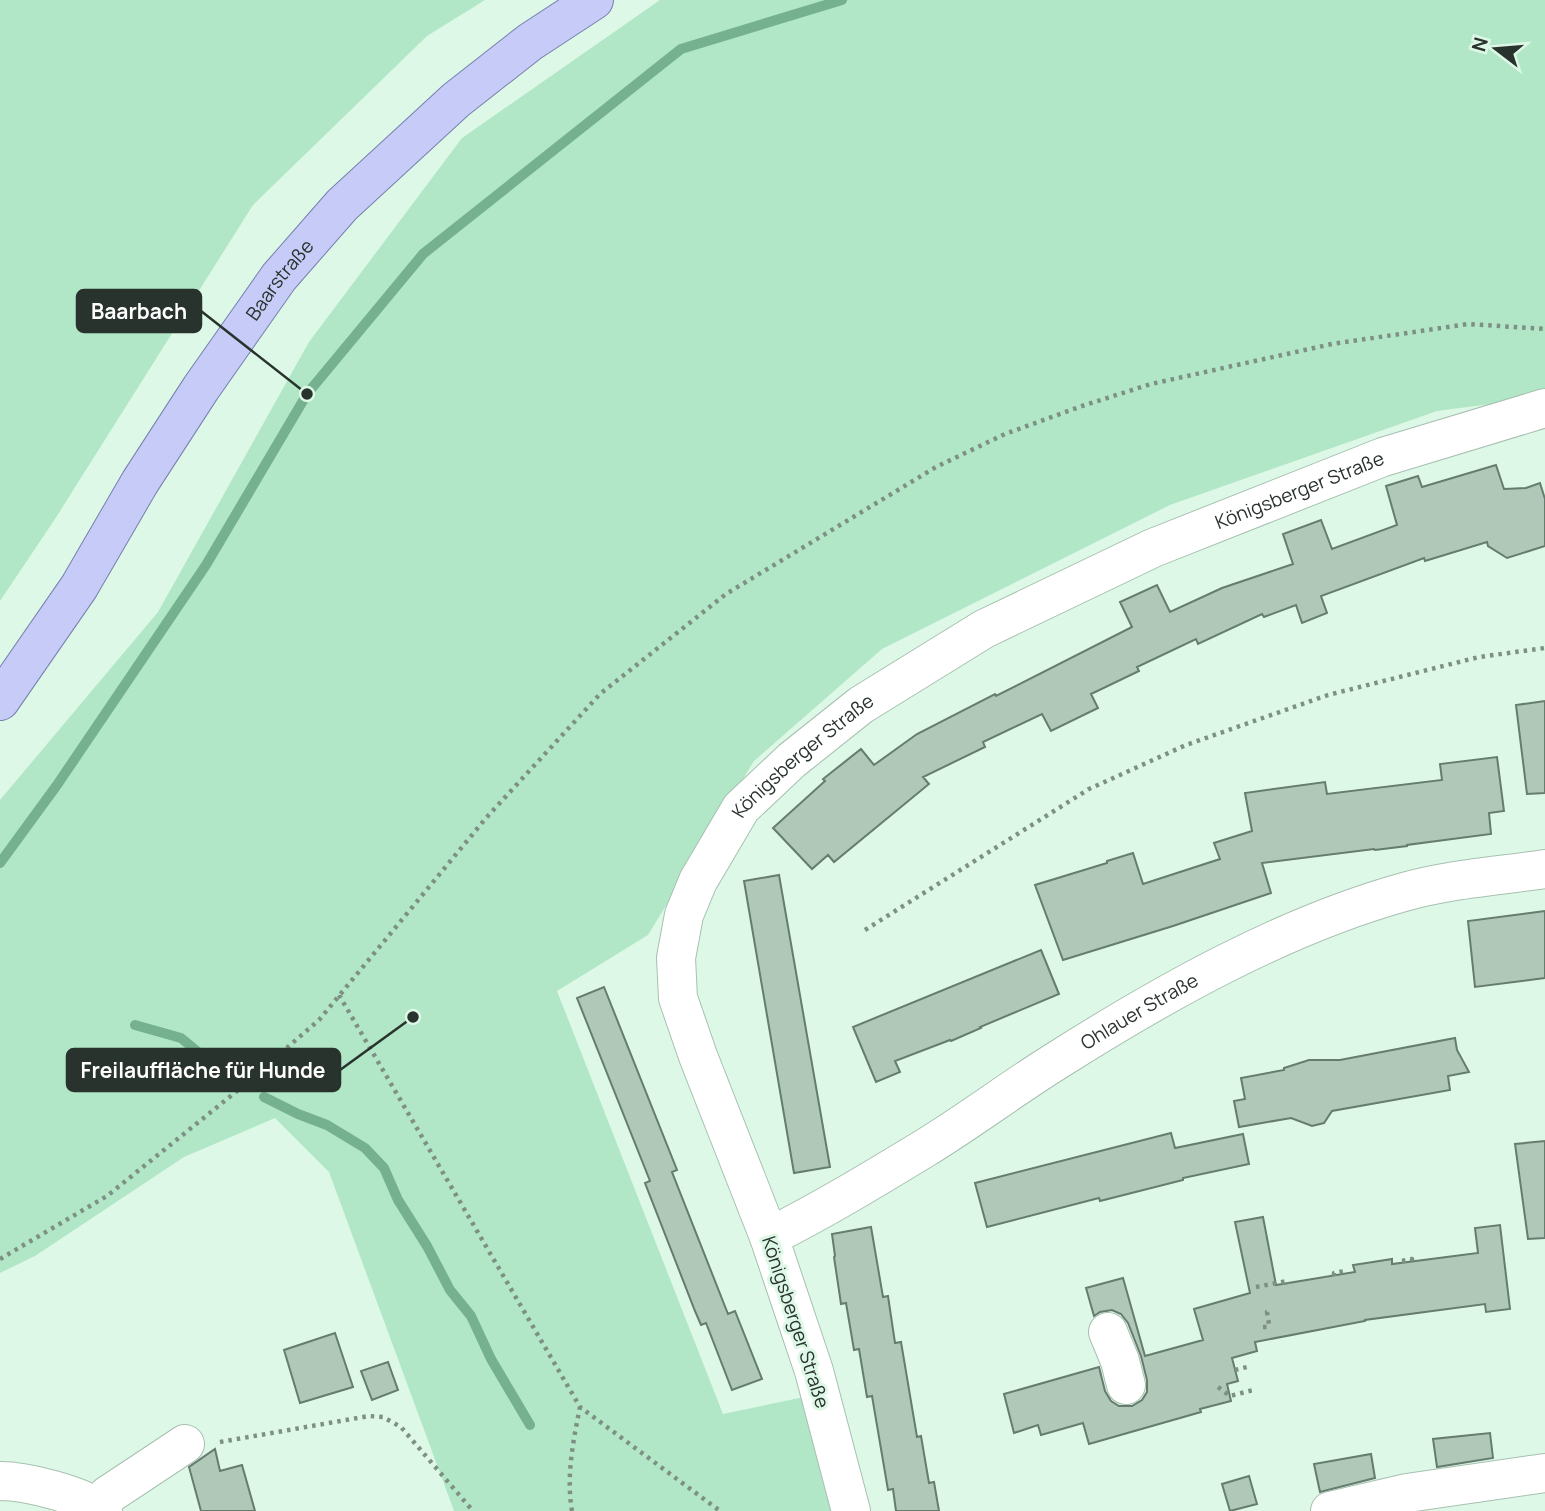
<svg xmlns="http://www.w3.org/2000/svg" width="1545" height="1511" viewBox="0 0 1545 1511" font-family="Manrope,sans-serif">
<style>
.green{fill:#b1e7c7}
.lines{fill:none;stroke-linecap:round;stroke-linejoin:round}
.stream{stroke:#75b18e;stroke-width:10}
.building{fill:#afc8b8;stroke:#657c6e;stroke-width:2}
.minor-casing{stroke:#a7c0b1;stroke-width:40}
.major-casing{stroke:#7680ad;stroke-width:40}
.path{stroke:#7e9084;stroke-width:4.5;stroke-dasharray:3.5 5;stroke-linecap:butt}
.minor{stroke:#fff;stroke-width:38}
.major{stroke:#c6cbf7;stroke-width:38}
.labels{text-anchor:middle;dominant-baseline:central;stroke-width:6;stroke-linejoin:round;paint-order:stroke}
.street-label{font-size:19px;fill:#29332d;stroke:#def8e7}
.leader{fill:none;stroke:#29332d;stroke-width:2.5}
.callout-dot{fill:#29332d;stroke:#def8e7;stroke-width:2.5}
.callout{fill:#29332d;stroke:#29332d;stroke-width:2.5}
.callout-label{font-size:21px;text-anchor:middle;font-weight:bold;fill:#fff}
</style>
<rect width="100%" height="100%" fill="#def8e7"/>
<path class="green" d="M 0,0 L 485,0 L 427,36 L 253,205 L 55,519 L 0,601 Z
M 660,0 L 1545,0 L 1545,397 L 1437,411 L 1170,505 L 882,649 L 754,761 L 648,935 L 557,991 L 723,1414 L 814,1395 L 844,1511 L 454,1511 L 329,1172 L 275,1118 L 184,1157 L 35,1256 L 0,1273 L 0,800 L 158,612 L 309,342 L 462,138 Z"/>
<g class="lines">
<path class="stream" d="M 0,863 L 57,785 L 206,565 L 307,394 L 423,254 L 681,49 L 842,0
M 135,1025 L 181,1038 L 220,1070
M 264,1097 L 298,1114 L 327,1125 L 365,1148 L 384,1168 L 398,1200 L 427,1246 L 450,1290 L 471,1316 L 491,1359 L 530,1425"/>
</g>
<path class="building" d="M 1496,465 L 1504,489 L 1526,488 L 1540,483 L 1545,499 L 1545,546 L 1507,558 L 1488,546 L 1487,542 L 1425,561 L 1424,558 L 1321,596 L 1327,613 L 1302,623 L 1296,605 L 1264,617 L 1262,614 L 1198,644 L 1196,639 L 1137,667 L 1139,671 L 1091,694 L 1098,708 L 1051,731 L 1042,714 L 983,742 L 985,747 L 923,777 L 929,784 L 834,862 L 828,855 L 812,869 L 773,828 L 825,781 L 823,779 L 861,749 L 874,765 L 917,734 L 995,694 L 996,696 L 1132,627 L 1120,602 L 1157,585 L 1170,612 L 1222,588 L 1293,564 L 1283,534 L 1321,520 L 1332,549 L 1397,525 L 1386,486 L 1418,476 L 1422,487 Z
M 1545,701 L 1545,793 L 1527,794 L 1516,705 Z
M 1497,757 L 1504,811 L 1489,813 L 1491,834 L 1407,845 L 1407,846 L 1375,850 L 1374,849 L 1262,863 L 1271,893 L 1173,926 L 1063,960 L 1035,885 L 1107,863 L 1107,861 L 1133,853 L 1143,884 L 1220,859 L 1214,843 L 1252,831 L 1245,793 L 1325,782 L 1327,794 L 1442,780 L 1440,764 Z
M 779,875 L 830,1167 L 794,1173 L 744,881 Z
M 1545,911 L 1545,978 L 1475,987 L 1468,921 Z
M 1041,950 L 1059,994 L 980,1027 L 981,1028 L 951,1041 L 950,1040 L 895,1061 L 900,1072 L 876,1082 L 853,1027 Z
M 604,987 L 677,1170 L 672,1172 L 728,1314 L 735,1311 L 762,1379 L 732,1390 L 706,1323 L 701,1325 L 695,1311 L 645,1183 L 650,1181 L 577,998 Z
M 1455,1038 L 1457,1050 L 1469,1072 L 1448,1076 L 1450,1090 L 1332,1111 L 1324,1123 L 1312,1126 L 1291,1118 L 1239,1127 L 1234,1101 L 1245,1099 L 1241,1078 L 1284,1070 L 1284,1068 L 1309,1060 L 1340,1060 Z
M 1171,1133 L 1175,1148 L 1243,1134 L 1249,1164 L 1183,1178 L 1183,1180 L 1100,1201 L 1099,1198 L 987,1227 L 975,1183 Z
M 1545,1141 L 1545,1238 L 1528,1239 L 1515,1144 Z
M 1263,1217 L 1276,1285 L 1355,1272 L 1353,1265 L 1373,1262 L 1392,1259 L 1392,1264 L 1478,1253 L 1475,1228 L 1500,1225 L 1510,1309 L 1486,1312 L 1485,1304 L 1365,1320 L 1365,1321 L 1255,1342 L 1257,1351 L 1232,1358 L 1238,1381 L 1227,1384 L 1231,1401 L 1200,1409 L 1201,1412 L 1089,1444 L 1083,1423 L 1041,1435 L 1038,1425 L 1014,1433 L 1004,1394 L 1099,1367 L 1105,1391 L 1111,1401 L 1119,1406 L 1132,1406 L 1142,1400 L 1147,1392 L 1147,1380 L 1141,1356 L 1128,1323 L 1121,1314 L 1112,1310 L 1100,1312 L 1094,1316 L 1086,1288 L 1123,1278 L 1145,1356 L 1203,1340 L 1194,1309 L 1250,1293 L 1235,1222 Z
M 871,1227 L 883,1297 L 888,1296 L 895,1343 L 901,1342 L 917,1437 L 921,1436 L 929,1483 L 934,1482 L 939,1511 L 896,1511 L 893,1489 L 888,1490 L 872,1396 L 867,1397 L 859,1349 L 854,1350 L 846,1303 L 841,1304 L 834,1257 L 835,1256 L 832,1234 Z
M 335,1333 L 353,1387 L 300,1403 L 284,1350 Z
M 388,1362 L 398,1390 L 372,1400 L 361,1371 Z
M 1490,1433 L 1493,1458 L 1437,1467 L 1433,1439 Z
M 215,1449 L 220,1471 L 242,1465 L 255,1511 L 201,1511 L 189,1467 Z
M 1371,1454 L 1375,1478 L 1320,1492 L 1314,1464 Z
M 1249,1476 L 1257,1504 L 1230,1511 L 1222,1484 Z"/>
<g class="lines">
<defs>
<g id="minor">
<path id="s1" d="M 769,1237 C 823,1210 874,1179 925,1148 C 969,1121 1010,1090 1053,1063 C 1160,995 1282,926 1404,892 C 1450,879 1498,876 1545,869"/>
<path d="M 1108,1332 L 1120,1361 L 1126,1385"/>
<path d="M 0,1481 C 27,1481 81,1495 103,1511"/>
<path d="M 98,1507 L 108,1495 L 185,1444"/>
<path id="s2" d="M 851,1511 L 814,1371 L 769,1237 L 698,1056 L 678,998 L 676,958 L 684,915 L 698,881 L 741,808 L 792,760 L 861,705 L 984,629 L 1153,548 L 1383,457 L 1545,408"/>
<path d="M 1330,1511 L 1407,1493 L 1545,1473"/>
</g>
<g id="major">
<path id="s3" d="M 0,701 L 79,587 L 140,482 L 201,388 L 279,277 L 342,205 L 456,100 L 530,42 L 594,0"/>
</g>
</defs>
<use href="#minor" class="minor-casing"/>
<use href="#major" class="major-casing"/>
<path class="path" d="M 865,930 L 1089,789 L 1186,745 L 1328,695 L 1479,657 L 1545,648
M 339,995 L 580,1407 L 720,1511
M 0,1259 L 107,1196 L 237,1091 L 319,1020 L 486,818 L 600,694 L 726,594 L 936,467 L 1005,434 L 1082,406 L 1151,384 L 1332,344 L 1468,324 L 1545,329
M 1402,1261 L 1412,1259 L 1412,1263
M 1334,1276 L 1334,1273 L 1345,1271
M 1256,1287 L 1287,1281 L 1288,1284
M 1263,1327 L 1268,1327 L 1269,1324 L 1267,1312 L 1270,1311
M 1235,1370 L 1247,1367
M 1218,1387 L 1230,1396 L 1253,1390
M 220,1442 L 369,1416 L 383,1417 L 401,1427 L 473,1511
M 572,1511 C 566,1476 573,1442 580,1407"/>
<use href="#minor" class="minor"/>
<use href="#major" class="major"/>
</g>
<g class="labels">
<g class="street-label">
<text stroke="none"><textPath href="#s3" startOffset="506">Baarstraße</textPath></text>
<text stroke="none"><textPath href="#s2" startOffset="1395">Königsberger Straße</textPath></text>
<text stroke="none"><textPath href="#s2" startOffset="828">Königsberger Straße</textPath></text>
<text stroke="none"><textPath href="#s1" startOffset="434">Ohlauer Straße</textPath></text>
<text transform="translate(796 1322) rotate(72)">Königsberger Straße</text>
</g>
</g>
<path class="leader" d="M307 394L201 311M413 1017L340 1070"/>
<g class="callout-dot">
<circle cx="307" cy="394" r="7"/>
<circle cx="413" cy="1017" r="7"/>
</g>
<g class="callout">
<rect x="77" y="290" width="124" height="42" rx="7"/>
<rect x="67" y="1049" width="273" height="42" rx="7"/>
</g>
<g class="callout-label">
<text x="139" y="319">Baarbach</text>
<text x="203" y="1078">Freilauffläche für Hunde</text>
</g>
<g transform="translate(1496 49) rotate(286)" stroke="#def8e7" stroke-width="5" paint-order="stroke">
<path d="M0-5L12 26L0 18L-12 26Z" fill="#29332d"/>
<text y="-10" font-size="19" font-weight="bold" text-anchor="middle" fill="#29332d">N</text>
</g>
</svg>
